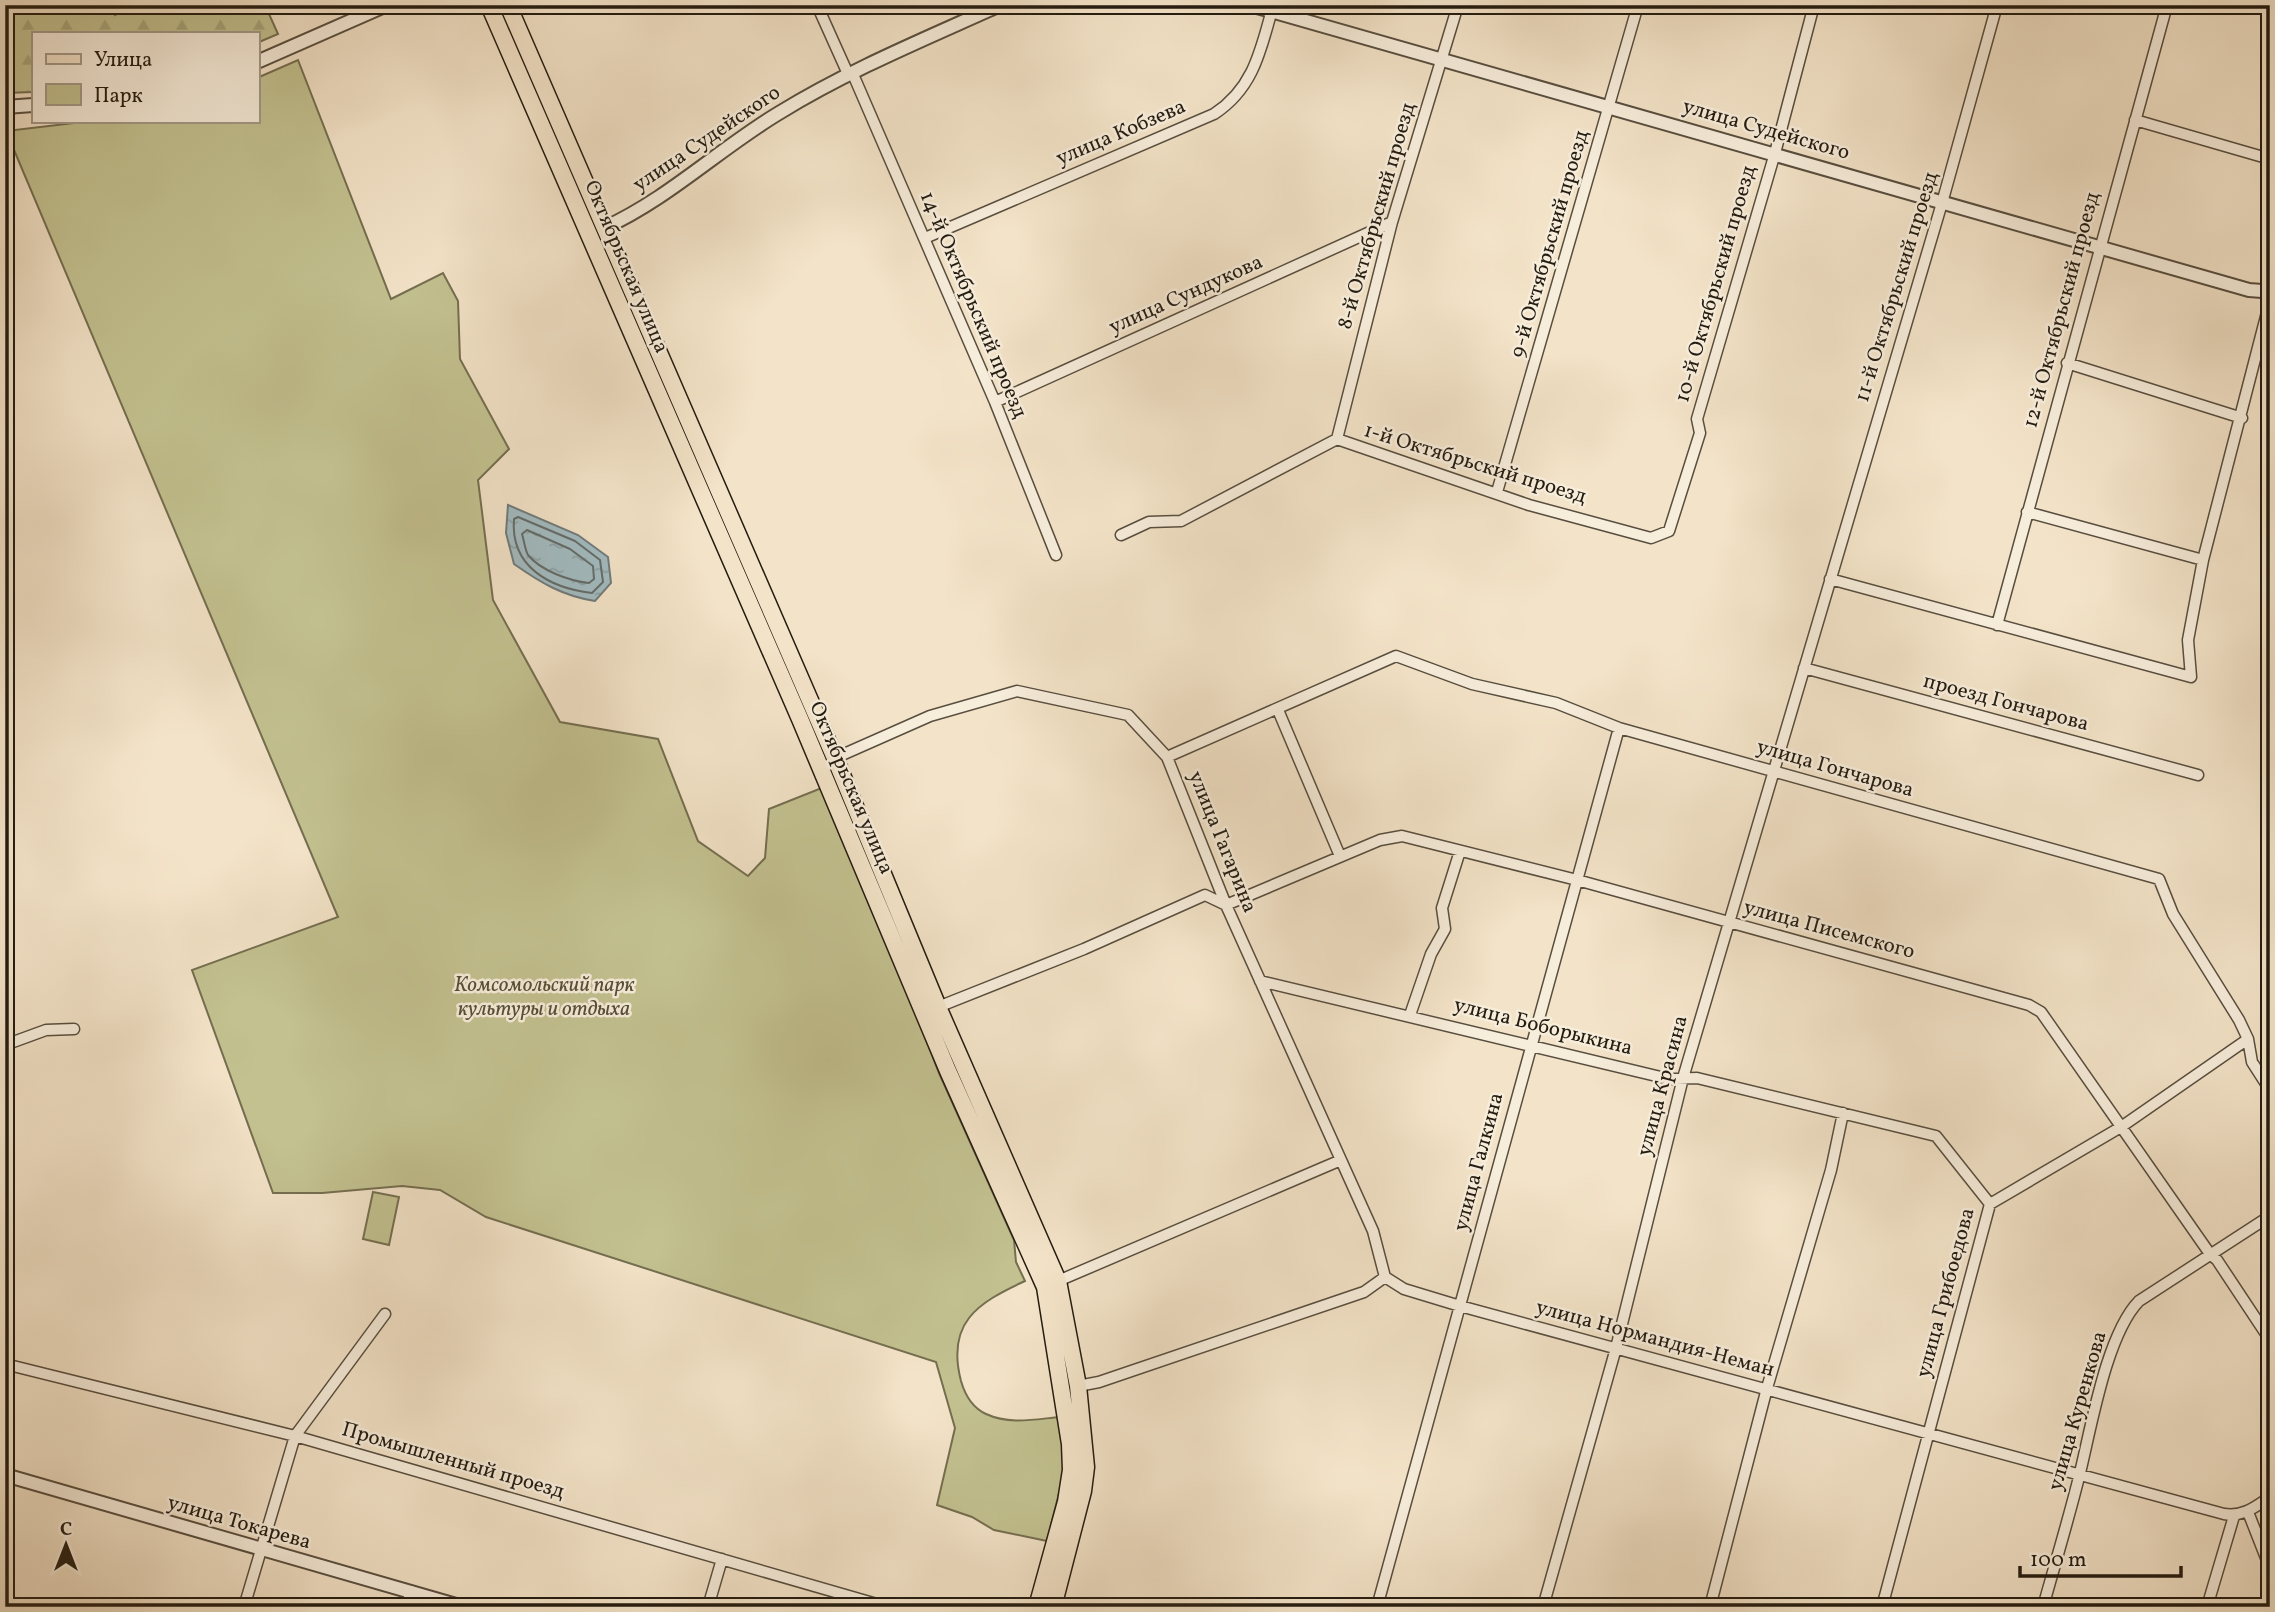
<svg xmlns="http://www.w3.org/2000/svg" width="2275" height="1612" viewBox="0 0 2275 1612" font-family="Vollkorn,serif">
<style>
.forest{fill:url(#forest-firs);stroke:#746e50;stroke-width:2}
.park{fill:#c3c190;stroke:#746e50;stroke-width:2}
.water{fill:url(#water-ripples);stroke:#707b7b;stroke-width:2}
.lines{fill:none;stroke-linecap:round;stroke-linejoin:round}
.shore{stroke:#636c69;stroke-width:2}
.minor-casing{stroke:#584e3f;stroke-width:13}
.tertiary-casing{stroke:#584e3f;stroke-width:16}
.primary-casing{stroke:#241c11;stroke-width:19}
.minor{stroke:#f7eddb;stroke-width:10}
.tertiary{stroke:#f7eddb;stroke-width:12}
.primary{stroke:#f3e3c8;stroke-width:16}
.labels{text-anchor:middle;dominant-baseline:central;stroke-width:5;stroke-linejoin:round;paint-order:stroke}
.street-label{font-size:21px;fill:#241c11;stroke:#f7eddb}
.park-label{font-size:21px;font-style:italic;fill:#544e37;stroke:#f7eddb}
</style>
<defs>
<pattern id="forest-firs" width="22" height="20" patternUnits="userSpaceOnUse" patternTransform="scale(1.75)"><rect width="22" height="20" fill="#c3c190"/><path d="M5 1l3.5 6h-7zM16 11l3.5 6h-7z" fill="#a7a57b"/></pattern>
<pattern id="water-ripples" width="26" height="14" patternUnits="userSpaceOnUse" patternTransform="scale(1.75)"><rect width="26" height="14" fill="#a2bbc1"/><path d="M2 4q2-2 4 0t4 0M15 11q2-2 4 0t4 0" fill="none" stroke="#8ba0a5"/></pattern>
</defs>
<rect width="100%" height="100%" fill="#f3e3c8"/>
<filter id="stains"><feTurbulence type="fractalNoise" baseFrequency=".00286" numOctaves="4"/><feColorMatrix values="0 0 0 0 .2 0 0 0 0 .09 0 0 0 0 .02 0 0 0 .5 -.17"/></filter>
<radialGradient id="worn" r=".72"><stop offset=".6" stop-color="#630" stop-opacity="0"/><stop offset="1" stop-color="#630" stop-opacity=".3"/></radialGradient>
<path class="forest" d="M 5,5 L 111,5 L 115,15 L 134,5 L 265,5 L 278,34 L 257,43 L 257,33 L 33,33 L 33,92 L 5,93 Z"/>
<path class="park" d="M 298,60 L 391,299 L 443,273 L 458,301 L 460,359 L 509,449 L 478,480 L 493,600 L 560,722 L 658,739 L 698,841 L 748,876 L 765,858 L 769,809 L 829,785 L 939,1073 L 1014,1240 L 1016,1262 L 1025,1281 C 977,1303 946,1323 961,1381 C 965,1395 973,1408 986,1414 C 1010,1425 1036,1419 1060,1417 L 1065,1469 L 1047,1541 L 994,1530 L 972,1517 L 937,1505 L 955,1428 L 936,1362 L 486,1217 L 440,1190 L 402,1186 L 322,1193 L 273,1193 L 192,970 L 338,917 L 6,131 L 91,121 L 257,121 L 257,78 Z
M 373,1192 L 399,1197 L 389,1245 L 363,1239 Z"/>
<path class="water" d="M 508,505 L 578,535 L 608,557 L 611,583 L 595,601 C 563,596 541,583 514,564 L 506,533 Z"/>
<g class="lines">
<path class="shore" d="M 518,517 L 575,541 L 600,560 L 603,582 L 592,593 C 550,588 510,567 514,519 Z
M 527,530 L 570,549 L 593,566 L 594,579 L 589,583 C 570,581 541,571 528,555 C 525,550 524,540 522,534 Z"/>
<defs>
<path id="minor" d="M 817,5 L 848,74
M 852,72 L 995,402 L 1056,555
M 2135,120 L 2270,159
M 925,238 L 1214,114 C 1254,88 1261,49 1273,6
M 2067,363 L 2242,418
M 995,402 L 1392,222
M 1337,439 L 1392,222 L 1458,5
M 1497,492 L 1638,5
M 2027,512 L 2203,560
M 1121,535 L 1149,522 L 1181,521 L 1337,439 L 1529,505 L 1651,538 L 1669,531 L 1700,433 L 1697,419 L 1775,153 L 1814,5
M 1830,579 L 2191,677 L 2188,640 L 2203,560 L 2270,301
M 1997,625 L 2167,5
M 1804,668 L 2198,775
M 1278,710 L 1340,856
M 1167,757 L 1396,656 L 1472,684 L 1556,703 L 1619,728 L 2159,879 L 2173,914 L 2239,1020 L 2248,1039 L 2252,1062 L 2270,1090
M 835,758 L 930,716 L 1017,691 L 1128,715 L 1167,757 L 1226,905 L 1373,1231 L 1385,1277
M 1260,981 L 1669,1079 L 1697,1078 L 1936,1136 L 1990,1204
M 938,1007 L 1084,949 L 1205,895 L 1226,905 L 1380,840 L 1402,836 L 1577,880 L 2029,1005 L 2041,1012 L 2210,1254 L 2217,1260 L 2270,1340
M 1410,1015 L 1431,954 L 1445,929 L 1442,908 L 1460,851
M 5,1045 L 46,1030 L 74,1029
M 1058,1281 L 1341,1160
M 5,1364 L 295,1436 L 887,1607
M 1078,1386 L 1099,1382 L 1364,1292 L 1385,1277 L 1404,1289 L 1460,1306 L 2224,1514 C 2243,1517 2255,1507 2270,1497
M 2248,1512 L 2270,1568
M 244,1607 L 295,1436 L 385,1314
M 406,1607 L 411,1591
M 708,1607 L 722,1559
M 1377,1607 L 1619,728
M 1543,1607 L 1616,1348 L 1683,1078 L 1942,203 L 1997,5
M 1710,1607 L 1767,1388 L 1831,1170 L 1843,1113
M 1882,1607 L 1990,1204 L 2121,1127 L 2248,1039
M 2043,1607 C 2055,1564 2068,1521 2079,1477 C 2091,1429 2106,1335 2139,1301 L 2270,1216
M 2207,1607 L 2234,1516"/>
<path id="tertiary" d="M 1250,5 L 2249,290 L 2262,291 L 2270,288
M 257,62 L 387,5
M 5,107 L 33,105
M 604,228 C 668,199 719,149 779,113 C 849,70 925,39 1000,5
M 5,1475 L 463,1607"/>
<path id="primary" d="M 489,5 L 800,719 L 948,1071 L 1045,1287 L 1070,1444 L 1071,1470 L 1066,1502 L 1037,1607
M 508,5 L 835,758 L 938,1007 L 1058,1281 L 1078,1386 L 1086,1467 L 1083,1491 L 1053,1607"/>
</defs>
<use href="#minor" class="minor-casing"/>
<use href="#tertiary" class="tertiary-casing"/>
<use href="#primary" class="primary-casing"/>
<use href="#minor" class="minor"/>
<use href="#tertiary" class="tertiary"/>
<use href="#primary" class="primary"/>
</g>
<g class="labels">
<g class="street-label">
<text transform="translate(1766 130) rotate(16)">улица Судейского</text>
<text transform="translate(1121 133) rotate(-23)">улица Кобзева</text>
<text transform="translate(707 139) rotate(-34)">улица Судейского</text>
<text transform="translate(1377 216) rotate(-74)">8-й Октябрьский проезд</text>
<text transform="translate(1550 244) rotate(-74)">9-й Октябрьский проезд</text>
<text transform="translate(626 267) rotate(67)">Октябрьская улица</text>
<text transform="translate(1716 284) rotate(-74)">10-й Октябрьский проезд</text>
<text transform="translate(1897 287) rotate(-73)">11-й Октябрьский проезд</text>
<text transform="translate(1186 295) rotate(-24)">улица Сундукова</text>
<text transform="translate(973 305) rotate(67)">14-й Октябрьский проезд</text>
<text transform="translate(2062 310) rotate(-75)">12-й Октябрьский проезд</text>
<text transform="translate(1475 464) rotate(17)">1-й Октябрьский проезд</text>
<text transform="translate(2006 703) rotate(15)">проезд Гончарова</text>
<text transform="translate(1835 769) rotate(16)">улица Гончарова</text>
<text transform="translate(851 788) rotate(67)">Октябрьская улица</text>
<text transform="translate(1222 842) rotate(68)">улица Гагарина</text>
<text transform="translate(1829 930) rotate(15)">улица Писемского</text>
<text transform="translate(1543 1027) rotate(14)">улица Боборыкина</text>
<text transform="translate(1663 1086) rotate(-75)">улица Красина</text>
<text transform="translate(1479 1162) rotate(-75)">улица Галкина</text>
<text transform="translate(1946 1293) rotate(-75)">улица Грибоедова</text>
<text transform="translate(1655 1339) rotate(15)">улица Нормандия-Неман</text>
<text transform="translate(2078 1411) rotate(-74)">улица Куренкова</text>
<text transform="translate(453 1461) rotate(16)">Промышленный проезд</text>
<text transform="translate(239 1523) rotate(16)">улица Токарева</text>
</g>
<g class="park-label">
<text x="544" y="985">Комсомольский парк<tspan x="544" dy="24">культуры и отдыха</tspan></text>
</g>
</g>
<rect width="2275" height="1612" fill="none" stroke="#f3e3c8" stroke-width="28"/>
<rect x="7" y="7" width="2261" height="1598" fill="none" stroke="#241c11" stroke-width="3.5"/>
<rect x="14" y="14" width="2247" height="1584" fill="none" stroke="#241c11" stroke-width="2"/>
<rect x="32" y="32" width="228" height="91" fill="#f7eddb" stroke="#a3998a" stroke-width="2"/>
<rect x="46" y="54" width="35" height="10" fill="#f3e3c8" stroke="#a3998a" stroke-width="2"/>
<text x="94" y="66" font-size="21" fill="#241c11">Улица</text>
<rect x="46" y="84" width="35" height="21" fill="#c3c190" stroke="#a3998a" stroke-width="2"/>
<text x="94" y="102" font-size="21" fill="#241c11">Парк</text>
<g transform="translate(66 1545)" stroke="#f7eddb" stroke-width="5" paint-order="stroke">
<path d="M0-5L12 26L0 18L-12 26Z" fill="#241c11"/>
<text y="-10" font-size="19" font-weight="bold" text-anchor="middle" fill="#241c11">С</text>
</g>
<path d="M2020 1566v10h161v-10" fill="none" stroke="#241c11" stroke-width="3.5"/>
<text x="2030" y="1566" font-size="21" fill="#241c11" stroke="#f7eddb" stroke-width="5" paint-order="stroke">100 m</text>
<rect width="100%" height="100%" filter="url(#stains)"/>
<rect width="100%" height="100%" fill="url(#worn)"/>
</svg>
